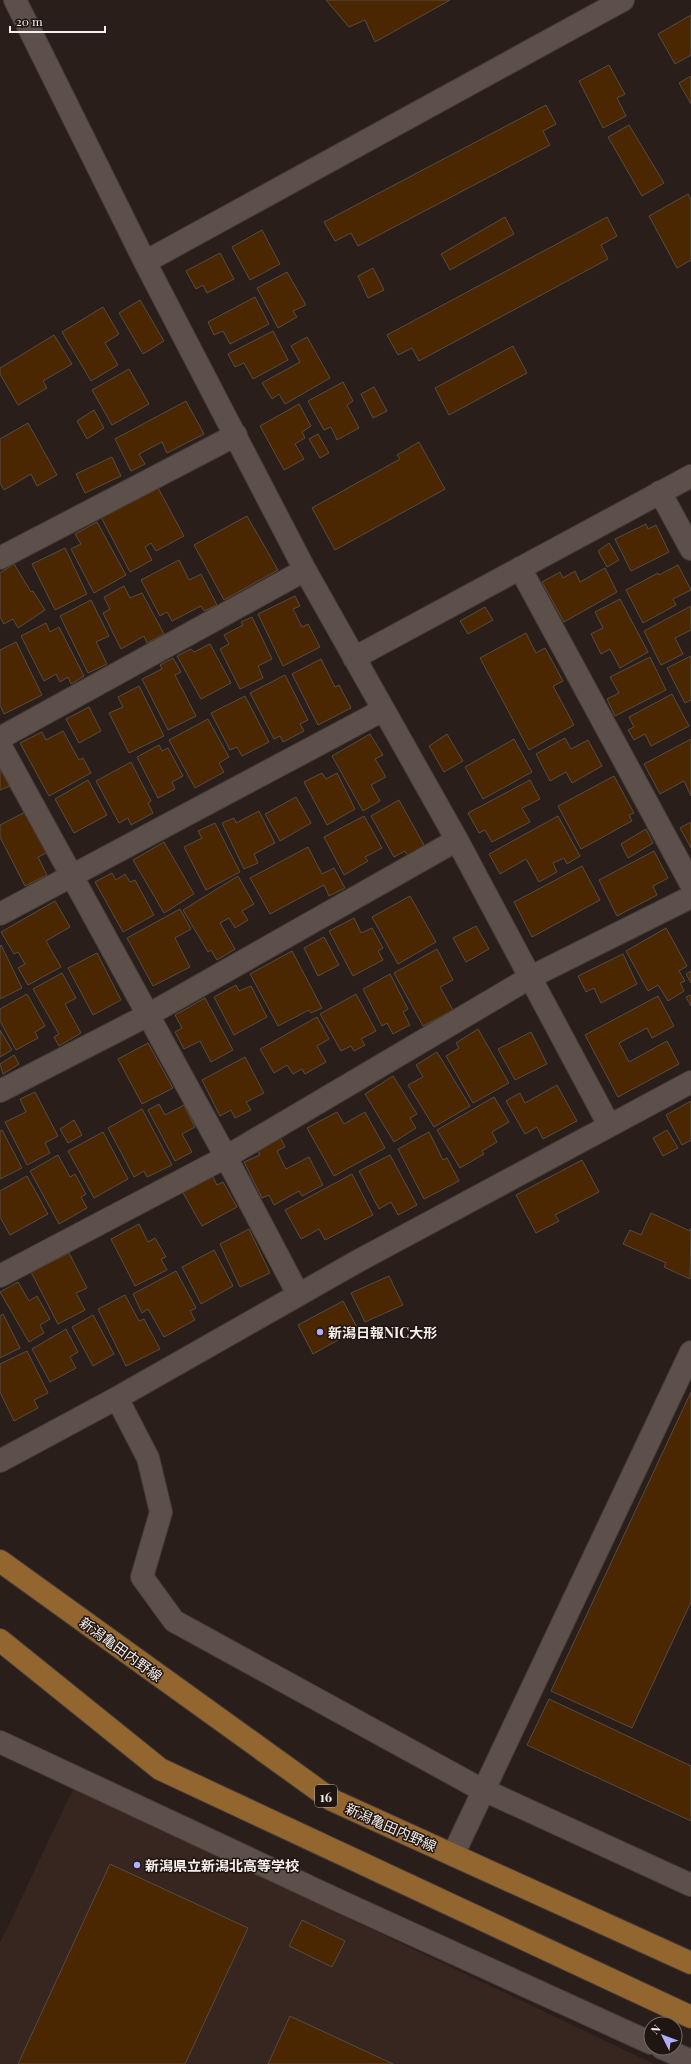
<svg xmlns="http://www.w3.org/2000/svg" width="691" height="2064" viewBox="0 0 691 2064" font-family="'Playfair Display','Noto Sans JP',serif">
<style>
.built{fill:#37251f}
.building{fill:#4a2701;stroke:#564c44}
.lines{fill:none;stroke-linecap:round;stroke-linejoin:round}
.minor-casing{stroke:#443b38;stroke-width:24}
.major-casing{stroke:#443b38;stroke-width:24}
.minor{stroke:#5d504b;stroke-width:22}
.major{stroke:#93662f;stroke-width:22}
.poi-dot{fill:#b0adfa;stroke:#1f1511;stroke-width:1.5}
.labels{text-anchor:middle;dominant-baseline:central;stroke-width:3;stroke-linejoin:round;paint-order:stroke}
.shield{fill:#1f1511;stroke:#b6aeaa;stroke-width:1}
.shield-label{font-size:13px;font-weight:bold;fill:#f7efec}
.poi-label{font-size:14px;font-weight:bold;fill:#f7efec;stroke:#1f1511;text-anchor:start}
.street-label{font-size:14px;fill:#f7efec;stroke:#1f1511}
</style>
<rect width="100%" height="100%" fill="#291e1a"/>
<path class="built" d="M 74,1787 L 654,2064 L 0,2064 L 0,1943 Z"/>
<path class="building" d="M 326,0 L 450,0 L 375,42 L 365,20 L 349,27 Z
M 691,15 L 691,55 L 675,64 L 658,34 Z
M 609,65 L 625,94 L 617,98 L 626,116 L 603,128 L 579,81 Z
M 691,76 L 691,104 L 679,83 Z
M 546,105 L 556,124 L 543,131 L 550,145 L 358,246 L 351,233 L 335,241 L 324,222 Z
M 629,125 L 664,183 L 642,196 L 608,137 Z
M 688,194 L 691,200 L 691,260 L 677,268 L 649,216 Z
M 505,217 L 514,234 L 450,270 L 441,254 Z
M 607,217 L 617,236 L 601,245 L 608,259 L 419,361 L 412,348 L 398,355 L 387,335 Z
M 262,230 L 280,264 L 250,280 L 232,247 Z
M 220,253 L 234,279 L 207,293 L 203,285 L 196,289 L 186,271 Z
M 373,268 L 384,290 L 368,298 L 358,276 Z
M 287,272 L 306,305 L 293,311 L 297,317 L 278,328 L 257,288 Z
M 255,297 L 269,324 L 230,344 L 223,331 L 214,335 L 208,322 Z
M 140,300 L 164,341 L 143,354 L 119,313 Z
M 103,307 L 119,334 L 105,343 L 118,365 L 91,381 L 62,332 Z
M 273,331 L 288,360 L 253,379 L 244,363 L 235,367 L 228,354 Z
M 54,335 L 72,364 L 43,381 L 47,388 L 18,405 L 0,374 L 0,368 Z
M 307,337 L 330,378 L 285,404 L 279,394 L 272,399 L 262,383 L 300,362 L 291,346 Z
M 513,346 L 527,373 L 449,415 L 435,388 Z
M 129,369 L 149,404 L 112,425 L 92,390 Z
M 343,382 L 353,401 L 347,405 L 359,428 L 337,440 L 331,427 L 324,430 L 308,401 Z
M 374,387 L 387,411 L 373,418 L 361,394 Z
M 186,401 L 204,434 L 167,453 L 162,442 L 139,454 L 145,464 L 131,471 L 115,439 Z
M 299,404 L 311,426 L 302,432 L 305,438 L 295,444 L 304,459 L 284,470 L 260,426 Z
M 94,410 L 104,428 L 87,439 L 77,421 Z
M 28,423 L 57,475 L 37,486 L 31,474 L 4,490 L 0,483 L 0,439 Z
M 318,434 L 329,453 L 320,458 L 309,439 Z
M 419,442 L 445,489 L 335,550 L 312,508 L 400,459 L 397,455 Z
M 112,457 L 121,476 L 85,493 L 76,474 Z
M 157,486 L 184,536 L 156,551 L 151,543 L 145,547 L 152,560 L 130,572 L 101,517 Z
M 247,516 L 278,570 L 224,600 L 194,545 Z
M 97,522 L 126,575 L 94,593 L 71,549 L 81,544 L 75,534 Z
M 646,524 L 648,529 L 656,525 L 669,552 L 631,571 L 615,539 Z
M 609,543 L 619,560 L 607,567 L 598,551 Z
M 65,548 L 87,594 L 55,610 L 32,564 Z
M 179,560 L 189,580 L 201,574 L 217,605 L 204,611 L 201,606 L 172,621 L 167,612 L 160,616 L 141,580 Z
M 14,564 L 31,592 L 33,591 L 45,610 L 18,628 L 13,619 L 4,624 L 0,617 L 0,573 Z
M 678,565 L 691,590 L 673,599 L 676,605 L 643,623 L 626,590 L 658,573 L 659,575 Z
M 605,568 L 617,592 L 564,622 L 542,582 L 560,572 L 563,578 L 575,571 L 580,582 Z
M 124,586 L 130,598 L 142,593 L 164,634 L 147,643 L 144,636 L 121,649 L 103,613 L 110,609 L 104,597 Z
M 295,596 L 300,606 L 293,609 L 302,627 L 308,624 L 320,647 L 283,666 L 258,614 Z
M 620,599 L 648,652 L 620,668 L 610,649 L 601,654 L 591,634 L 603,628 L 595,612 Z
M 91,600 L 109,636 L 96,642 L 107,664 L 88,673 L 60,616 Z
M 691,606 L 691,630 L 675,638 L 683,654 L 661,665 L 644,631 Z
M 485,607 L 493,620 L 468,634 L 460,621 Z
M 252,617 L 272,659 L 258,666 L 263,678 L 240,689 L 220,649 L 229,644 L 224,635 L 243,625 L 241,622 Z
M 46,623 L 50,632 L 59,627 L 84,676 L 71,684 L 68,677 L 60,682 L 56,674 L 44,681 L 21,636 Z
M 526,633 L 536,653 L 545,648 L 563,681 L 553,686 L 574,725 L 529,750 L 480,658 Z
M 16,642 L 42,695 L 4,714 L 0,705 L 0,650 Z
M 210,644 L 231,683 L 201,699 L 177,656 L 191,649 L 194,652 Z
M 691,656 L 691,700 L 685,703 L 667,668 Z
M 650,657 L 666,690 L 615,716 L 607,699 L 619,693 L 610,677 Z
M 173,658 L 181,672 L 175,675 L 196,716 L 168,730 L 142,679 L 162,669 L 160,665 Z
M 321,659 L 335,687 L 339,685 L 351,708 L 318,725 L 292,674 Z
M 285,675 L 308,720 L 300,724 L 304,731 L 283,742 L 280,736 L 274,739 L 250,693 Z
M 139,686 L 164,736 L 129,753 L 109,713 L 123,707 L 118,697 Z
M 672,694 L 689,726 L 651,746 L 645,734 L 634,740 L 628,730 L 634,727 L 629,717 Z
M 245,696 L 269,742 L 242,756 L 237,747 L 230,750 L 211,713 Z
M 89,707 L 101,731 L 79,743 L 66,719 Z
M 208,719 L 229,757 L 219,763 L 224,772 L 195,788 L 169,740 Z
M 63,731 L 79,760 L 83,758 L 91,773 L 49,796 L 20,743 L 42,732 L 46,740 Z
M 370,734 L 383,755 L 375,759 L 386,777 L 371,785 L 380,801 L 363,811 L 332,756 Z
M 447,734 L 463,761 L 444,772 L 429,746 Z
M 565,738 L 571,749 L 588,740 L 602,766 L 572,783 L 566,772 L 550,781 L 536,754 Z
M 514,739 L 532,772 L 483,799 L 465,767 Z
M 691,739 L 691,796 L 684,781 L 660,794 L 644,764 Z
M 159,745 L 162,751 L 168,748 L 183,776 L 172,782 L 175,789 L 158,798 L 137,757 Z
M 131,762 L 151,801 L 148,803 L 153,813 L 131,825 L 128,818 L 119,823 L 96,781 Z
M 0,766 L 10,786 L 0,790 Z
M 322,773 L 326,779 L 337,773 L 355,809 L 327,825 L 304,782 Z
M 614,776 L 634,813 L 629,815 L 632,821 L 581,849 L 558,806 Z
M 88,780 L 107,815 L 74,833 L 55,799 Z
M 530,780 L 540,799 L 522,808 L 530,822 L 492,842 L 485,830 L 479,833 L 468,813 Z
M 296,797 L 311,823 L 280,841 L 265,814 Z
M 399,800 L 425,847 L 408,856 L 405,851 L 394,857 L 371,816 Z
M 27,811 L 48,852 L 38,857 L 47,875 L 25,886 L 0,837 L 0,825 Z
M 259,811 L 275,843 L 254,854 L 258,863 L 244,869 L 222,823 L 234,818 L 236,823 Z
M 364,816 L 382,848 L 365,857 L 368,861 L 344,875 L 324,837 Z
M 558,816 L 580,856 L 567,864 L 564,858 L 553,863 L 557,872 L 539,882 L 526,859 L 500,874 L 489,854 Z
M 691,822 L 691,848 L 680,828 Z
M 215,823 L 240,872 L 206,890 L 184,847 L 202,838 L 198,831 Z
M 646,829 L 653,843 L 628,858 L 621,844 Z
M 164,842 L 194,894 L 164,913 L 133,860 Z
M 308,847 L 322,874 L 334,868 L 345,888 L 329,896 L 324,885 L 270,914 L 250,878 Z
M 654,851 L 668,878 L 653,886 L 657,895 L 617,916 L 599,880 Z
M 582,866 L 600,900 L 532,937 L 514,902 Z
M 112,873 L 116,880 L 125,874 L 130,882 L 135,880 L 154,915 L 123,932 L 95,882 Z
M 238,876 L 254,904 L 242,911 L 248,920 L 235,928 L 229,918 L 220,923 L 235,949 L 217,960 L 211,950 L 208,952 L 183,910 Z
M 410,896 L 436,942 L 398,964 L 372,917 Z
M 55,901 L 70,927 L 46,941 L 61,967 L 28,985 L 18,968 L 25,964 L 18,952 L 14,954 L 1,932 Z
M 180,909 L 191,929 L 175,938 L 190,967 L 153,986 L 127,938 Z
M 354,918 L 361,933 L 372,928 L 383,948 L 378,951 L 383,960 L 353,976 L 329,931 Z
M 476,926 L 489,949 L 466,962 L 453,938 Z
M 666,928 L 687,966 L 679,971 L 685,981 L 680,983 L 684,991 L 668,1001 L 658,985 L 648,991 L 626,951 Z
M 324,937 L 339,965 L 318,976 L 304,948 Z
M 1,945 L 22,988 L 0,999 L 0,946 Z
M 437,949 L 453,980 L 440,987 L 453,1010 L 423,1026 L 394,973 Z
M 292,951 L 322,1008 L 311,1013 L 309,1010 L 278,1026 L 250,974 Z
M 97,953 L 121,1000 L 93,1015 L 68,968 Z
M 623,954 L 637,984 L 601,1003 L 594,988 L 586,992 L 578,976 Z
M 691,971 L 691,983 L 686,974 Z
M 62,973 L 76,998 L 65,1004 L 81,1033 L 59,1046 L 54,1037 L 59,1034 L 33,989 Z
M 390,974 L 408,1009 L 403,1012 L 410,1025 L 393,1034 L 387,1023 L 382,1026 L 363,989 Z
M 236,985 L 239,991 L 251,986 L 267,1017 L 234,1035 L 214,997 Z
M 27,994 L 45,1026 L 35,1032 L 38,1038 L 16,1050 L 0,1021 L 0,1009 Z
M 356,994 L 376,1031 L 361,1039 L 365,1045 L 354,1051 L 351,1046 L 341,1051 L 320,1014 Z
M 691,995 L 691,1006 L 686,997 Z
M 658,996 L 674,1026 L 652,1038 L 647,1028 L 619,1043 L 629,1062 L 667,1041 L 679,1064 L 618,1097 L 585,1035 Z
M 205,998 L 233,1050 L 211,1062 L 200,1041 L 184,1049 L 175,1032 L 182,1028 L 175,1015 Z
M 317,1017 L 329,1039 L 317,1046 L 326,1062 L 305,1074 L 302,1069 L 293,1074 L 287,1065 L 274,1073 L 260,1049 Z
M 478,1029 L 509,1083 L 473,1103 L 446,1056 L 459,1048 L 456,1043 Z
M 0,1030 L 12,1050 L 0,1057 Z
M 531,1032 L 547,1064 L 515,1080 L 498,1049 Z
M 148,1043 L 173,1088 L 142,1104 L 118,1059 Z
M 437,1052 L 470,1106 L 434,1127 L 408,1085 L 423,1077 L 416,1065 Z
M 14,1055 L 19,1064 L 3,1074 L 0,1064 Z
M 245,1057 L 264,1093 L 246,1102 L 251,1110 L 235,1118 L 231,1110 L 220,1116 L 202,1080 Z
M 393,1076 L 417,1114 L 410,1118 L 416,1128 L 394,1142 L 365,1094 Z
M 557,1085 L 577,1121 L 543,1139 L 537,1127 L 525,1134 L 506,1101 L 520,1093 L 525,1103 Z
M 35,1092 L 58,1136 L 45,1143 L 50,1153 L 27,1165 L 5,1122 L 26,1112 L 20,1099 Z
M 494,1097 L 509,1122 L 492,1132 L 497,1142 L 482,1151 L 484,1154 L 460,1168 L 437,1130 Z
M 691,1101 L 691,1140 L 682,1145 L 666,1115 Z
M 159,1104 L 165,1115 L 184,1105 L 195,1127 L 182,1134 L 192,1152 L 175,1161 L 148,1110 Z
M 142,1109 L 172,1165 L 147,1177 L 144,1171 L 134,1177 L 108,1128 Z
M 337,1112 L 344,1124 L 365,1112 L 385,1148 L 334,1176 L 307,1128 Z
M 74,1120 L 82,1135 L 68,1143 L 60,1129 Z
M 2,1130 L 22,1168 L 0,1179 L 0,1131 Z
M 667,1130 L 678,1148 L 663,1156 L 653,1138 Z
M 103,1132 L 128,1179 L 94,1198 L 68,1151 Z
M 429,1132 L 443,1160 L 447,1158 L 459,1181 L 424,1199 L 398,1149 Z
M 279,1135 L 285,1147 L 277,1151 L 286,1169 L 309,1157 L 323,1185 L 302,1196 L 299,1191 L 274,1205 L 269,1195 L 262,1198 L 244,1162 L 260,1155 L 256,1147 Z
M 58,1155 L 70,1177 L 75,1174 L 86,1194 L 81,1197 L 87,1208 L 59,1224 L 30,1171 Z
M 390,1155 L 417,1205 L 398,1215 L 391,1202 L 379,1209 L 359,1171 Z
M 582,1160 L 599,1192 L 555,1215 L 559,1221 L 536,1233 L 516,1195 Z
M 352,1174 L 373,1215 L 325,1240 L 319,1229 L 301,1239 L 285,1210 Z
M 212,1175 L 217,1185 L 223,1182 L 237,1207 L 202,1226 L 182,1191 Z
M 27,1176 L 48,1214 L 10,1235 L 0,1217 L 0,1191 Z
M 651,1213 L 690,1231 L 691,1228 L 690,1279 L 664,1267 L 666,1263 L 623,1244 L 630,1230 L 641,1235 Z
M 139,1224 L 148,1242 L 155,1238 L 166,1257 L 161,1259 L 167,1270 L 135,1286 L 111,1239 Z
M 249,1229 L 270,1273 L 240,1287 L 220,1244 Z
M 214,1250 L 233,1286 L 201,1304 L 182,1267 Z
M 69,1253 L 87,1288 L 76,1293 L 85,1310 L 58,1324 L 31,1272 Z
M 176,1271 L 196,1308 L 190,1311 L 195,1320 L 164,1337 L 148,1309 L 142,1313 L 133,1294 Z
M 389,1276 L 403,1305 L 365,1322 L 351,1293 Z
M 18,1282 L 29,1301 L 37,1296 L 50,1319 L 40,1325 L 44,1333 L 29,1342 L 0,1292 Z
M 125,1295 L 139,1321 L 144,1319 L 160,1349 L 126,1366 L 98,1309 Z
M 343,1301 L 358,1329 L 313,1354 L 298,1325 Z
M 3,1314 L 20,1348 L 0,1358 L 0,1316 Z
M 93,1315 L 114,1354 L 93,1366 L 72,1327 Z
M 66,1329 L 78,1352 L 70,1357 L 76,1368 L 50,1382 L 32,1349 Z
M 27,1351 L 48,1393 L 34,1400 L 38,1408 L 14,1421 L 0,1392 L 0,1364 Z
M 691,1392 L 691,1602 L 632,1728 L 551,1691 Z
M 549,1699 L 691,1766 L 691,1821 L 527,1745 Z
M 110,1864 L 248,1928 L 185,2064 L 18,2064 Z
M 302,1920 L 345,1941 L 332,1967 L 289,1946 Z
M 290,2016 L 393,2064 L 268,2064 Z"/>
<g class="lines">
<defs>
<path id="minor" d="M 15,0 L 145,262 L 305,570 L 457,840 L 609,1125
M 145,262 L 623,0
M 660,492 L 691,549
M 0,558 L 236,435
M 520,568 L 691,884
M 354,658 L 691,476
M 0,738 L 305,570
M 0,745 L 226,1157 L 298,1294
M 0,914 L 383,710
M 0,1091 L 148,1015 L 457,840
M 0,1276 L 226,1157 L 531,977 L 691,897
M 117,1398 L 148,1458 L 161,1512 L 142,1577 L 174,1621 L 475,1786 L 691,1885
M 0,1461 L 117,1398 L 358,1261 L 691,1082
M 0,1742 L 344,1903 L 651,2043
M 453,1855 L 691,1352
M 662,2048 L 691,2061"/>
<path id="major" d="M 0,1561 L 332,1800 L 691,1963
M 0,1640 L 160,1769 L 691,2017"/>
</defs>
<use href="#minor" class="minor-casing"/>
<use href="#major" class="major-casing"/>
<use href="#minor" class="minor"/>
<use href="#major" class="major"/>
</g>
<g class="poi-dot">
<circle cx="320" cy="1332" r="4"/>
<circle cx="137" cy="1865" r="4"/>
</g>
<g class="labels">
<rect class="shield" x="315" y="1785" width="22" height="22" rx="3"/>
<g class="shield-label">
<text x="326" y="1796">16</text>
</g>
<g class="poi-label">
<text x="328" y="1332">新潟日報NIC大形</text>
<text x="145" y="1865">新潟県立新潟北高等学校</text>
</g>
<g class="street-label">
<text transform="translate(121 1649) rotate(36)">新潟亀田内野線</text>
<text transform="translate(391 1827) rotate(24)">新潟亀田内野線</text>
</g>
</g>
<g transform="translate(663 2036) rotate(312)"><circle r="19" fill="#1f1511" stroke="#756c69"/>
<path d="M0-3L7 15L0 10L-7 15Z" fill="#b0adfa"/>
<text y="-6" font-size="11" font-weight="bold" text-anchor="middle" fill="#f7efec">N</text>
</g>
<path d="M10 26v6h95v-6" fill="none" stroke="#f7efec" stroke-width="2"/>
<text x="16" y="26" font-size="12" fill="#f7efec" stroke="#1f1511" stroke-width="3" paint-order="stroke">20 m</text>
</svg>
